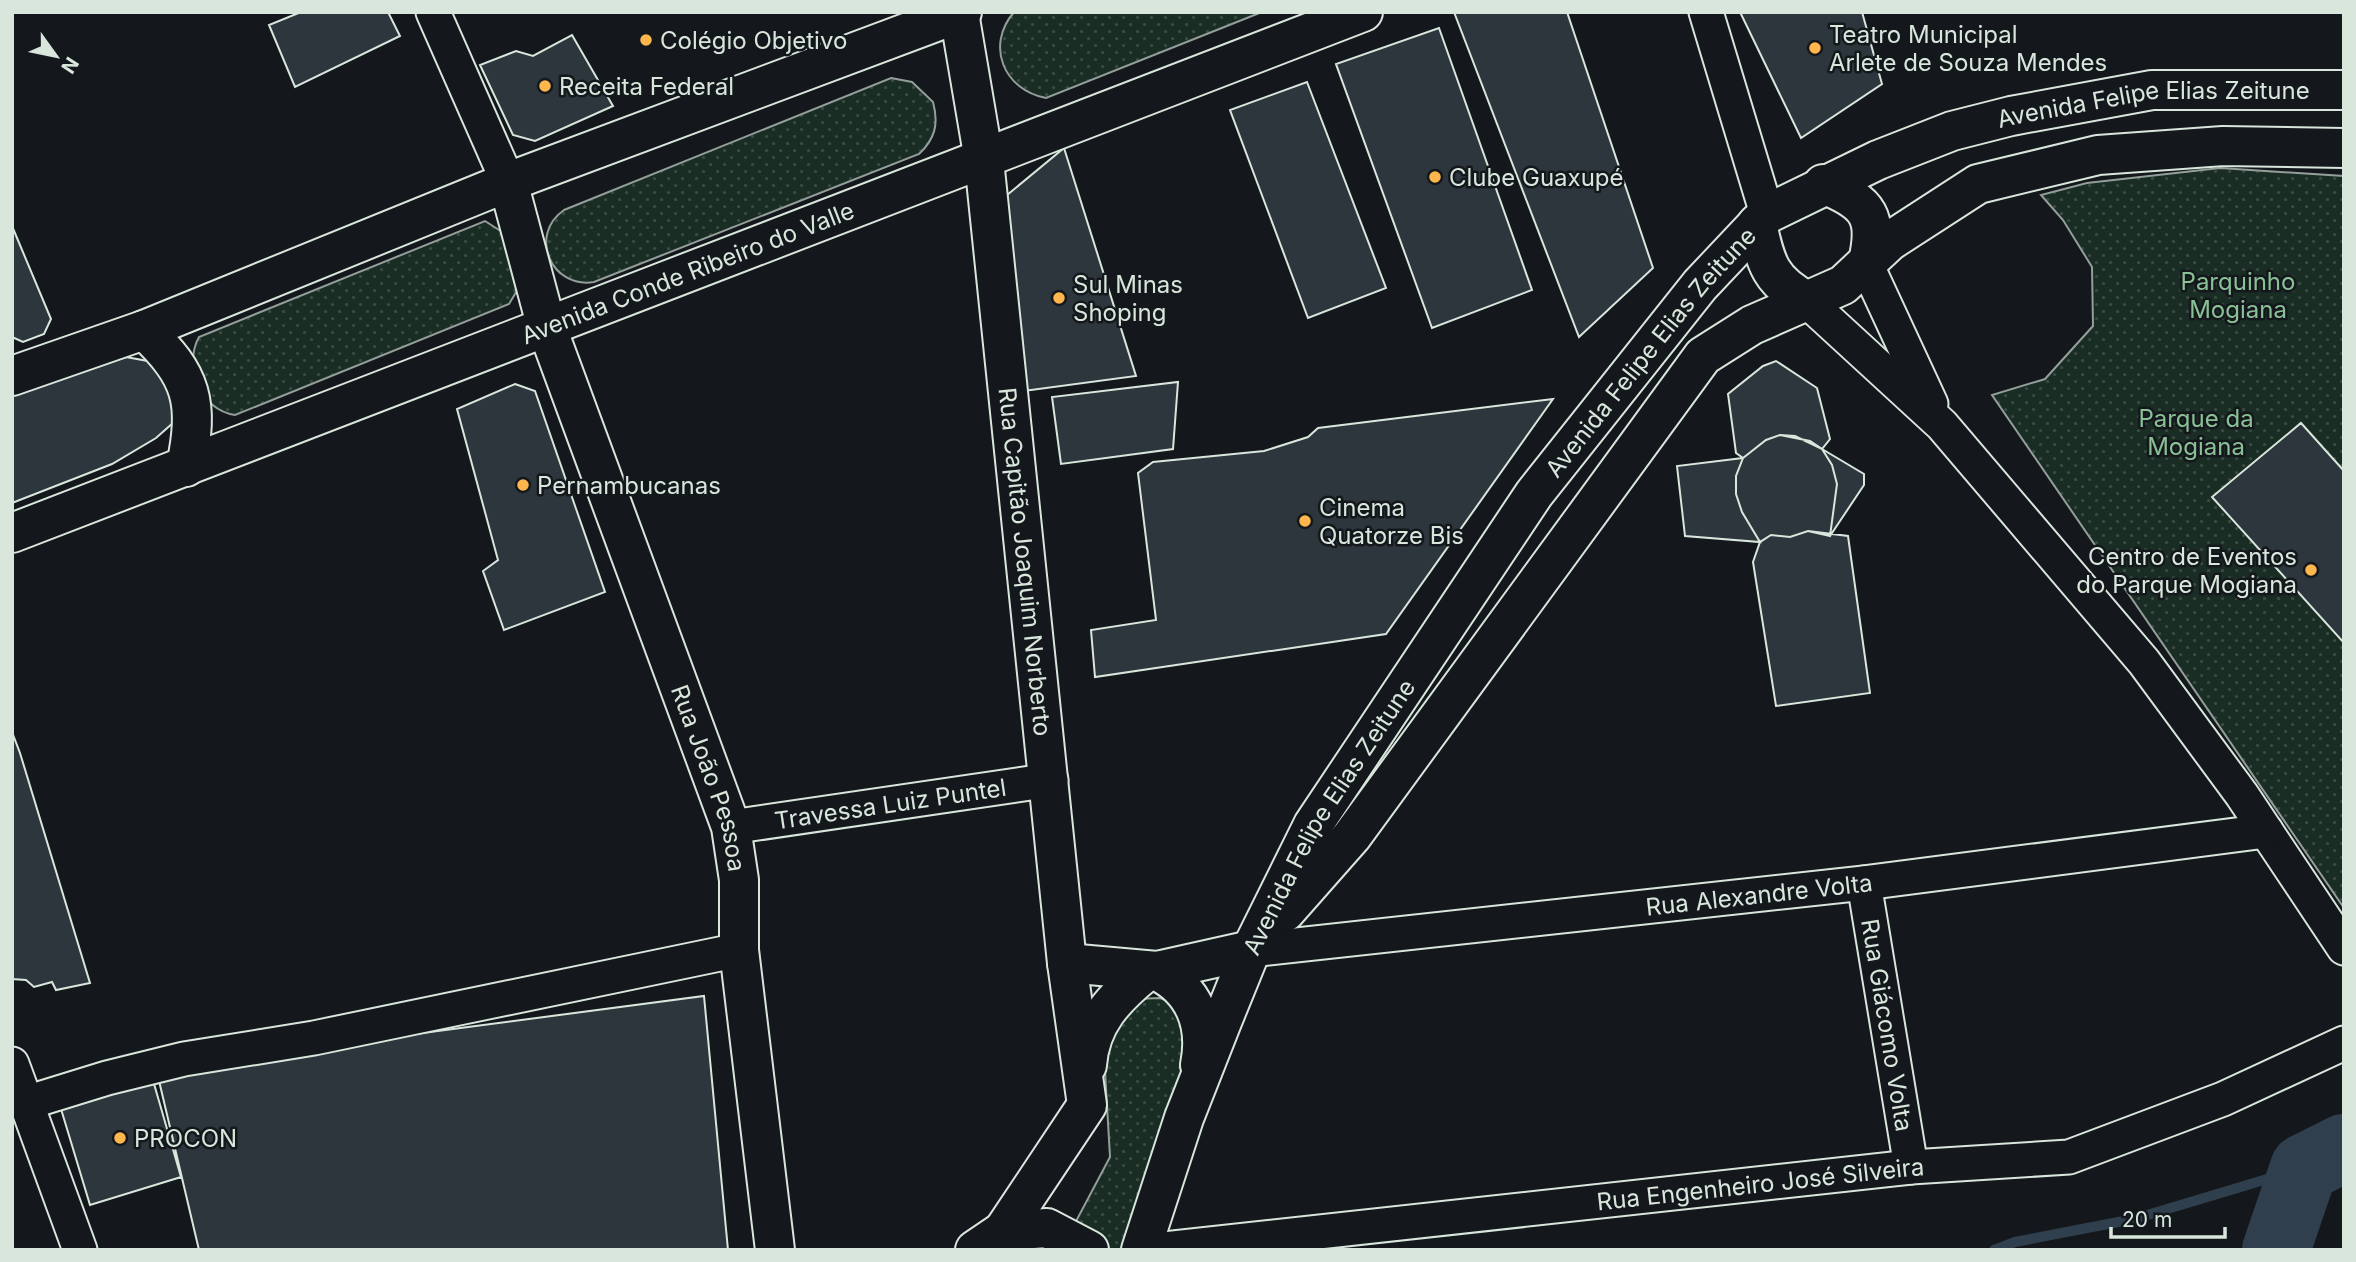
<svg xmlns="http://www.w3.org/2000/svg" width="2356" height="1262" viewBox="0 0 2356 1262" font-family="Inter,sans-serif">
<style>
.park{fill:url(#park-dots);stroke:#939e99;stroke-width:2}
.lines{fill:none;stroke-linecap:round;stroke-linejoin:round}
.stream{stroke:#2f3f4d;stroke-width:10}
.river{stroke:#2f3f4d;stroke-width:68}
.building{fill:#2c363c;stroke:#d8e6dc;stroke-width:2}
.minor-casing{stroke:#d8e6dc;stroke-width:37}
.secondary-casing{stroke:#d8e6dc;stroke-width:42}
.minor{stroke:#14181c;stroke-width:33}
.secondary{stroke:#14181c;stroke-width:38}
.poi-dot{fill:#ffb74d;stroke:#14181c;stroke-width:2.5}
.labels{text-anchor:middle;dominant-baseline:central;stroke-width:5;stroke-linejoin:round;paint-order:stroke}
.poi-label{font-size:24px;fill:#d8e6dc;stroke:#14181c;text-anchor:start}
.street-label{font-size:24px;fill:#d8e6dc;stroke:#14181c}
.park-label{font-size:24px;fill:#8ac095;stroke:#14181c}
</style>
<defs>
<pattern id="park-dots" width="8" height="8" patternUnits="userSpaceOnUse" patternTransform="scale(1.75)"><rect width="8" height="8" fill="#1a2d24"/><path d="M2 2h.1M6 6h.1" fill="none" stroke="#3b4b43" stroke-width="1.8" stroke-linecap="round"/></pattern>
</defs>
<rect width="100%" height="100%" fill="#14181c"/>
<path class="park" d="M 1014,12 L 1262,12 L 1046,98 C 1004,90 985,46 1014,12 Z
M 891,78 L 912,82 L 933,102 C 939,124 935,139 919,154 L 594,282 C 551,289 528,235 564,210 Z
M 2220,168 L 2344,176 L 2344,908 L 1992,395 L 2045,379 L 2093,326 L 2092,267 L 2063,220 L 2041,195 L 2087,183 Z
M 485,221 L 507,235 L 518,289 L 509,304 L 235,415 C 200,410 183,366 199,337 Z
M 1160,998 L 1178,1005 L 1189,1046 L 1130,1250 L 1098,1250 L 1074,1225 L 1110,1157 L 1103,1036 L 1135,999 Z"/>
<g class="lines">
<path class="stream" d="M 1994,1250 L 2015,1242 L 2134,1219 L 2304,1168"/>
<path class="river" d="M 2276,1250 L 2304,1168 L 2344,1148"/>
</g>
<path class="building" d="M 301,12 L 388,12 L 400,36 L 295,87 L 269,25 Z
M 1454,12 L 1567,12 L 1653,268 L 1579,337 Z
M 1740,12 L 1862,12 L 1882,84 L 1801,138 Z
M 1439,28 L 1532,290 L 1432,328 L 1336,64 Z
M 572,35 L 613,106 L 535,141 L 513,135 L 480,65 L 516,51 L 533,56 Z
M 1307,82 L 1386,288 L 1308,318 L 1230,110 Z
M 1064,148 L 1136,376 L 1016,392 L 995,205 Z
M 12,226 L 51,319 L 44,334 L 23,342 L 12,337 Z
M 126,357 L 153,362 L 173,382 L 174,422 L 156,438 L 112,464 L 12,503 L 12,393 Z
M 1776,361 L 1817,388 L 1830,439 L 1822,449 L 1795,436 L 1780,435 L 1766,440 L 1743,458 L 1736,453 L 1728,394 L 1763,366 Z
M 1178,382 L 1173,449 L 1061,464 L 1052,397 Z
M 515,384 L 535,391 L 605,592 L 504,630 L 483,571 L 498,560 L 457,409 Z
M 1553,399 L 1386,634 L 1095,677 L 1091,630 L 1156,620 L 1138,473 L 1153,462 L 1264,451 L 1308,437 L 1318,428 Z
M 2301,423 L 2344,471 L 2344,643 L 2212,497 Z
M 1780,435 L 1810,441 L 1822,449 L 1832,465 L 1837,484 L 1830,536 L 1808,531 L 1790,537 L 1771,535 L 1760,542 L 1742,512 L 1736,494 L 1736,476 L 1743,458 L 1766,440 Z
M 1822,449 L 1864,474 L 1864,485 L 1830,536 L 1837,484 L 1832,465 Z
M 1743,458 L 1736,476 L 1736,494 L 1742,512 L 1760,542 L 1685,536 L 1677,466 Z
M 1808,531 L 1848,536 L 1870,693 L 1776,706 L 1753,562 L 1760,542 L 1771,535 L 1790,537 Z
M 12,732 L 20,753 L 90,983 L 56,990 L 52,982 L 34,987 L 26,980 L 12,979 Z
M 704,996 L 728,1250 L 199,1250 L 156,1068 Z
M 150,1070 L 181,1177 L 90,1205 L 58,1099 Z"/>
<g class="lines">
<defs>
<g id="minor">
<path d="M 433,12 L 508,182"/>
<path d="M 1706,12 L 1767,214"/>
<path d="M 1867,266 L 1931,404"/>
<path d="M 1807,301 L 1942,425 L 2144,662 L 2242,795 L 2344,948"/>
<path id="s1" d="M 731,827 L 1051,780"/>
<path id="s2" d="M 1864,883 L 1911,1167"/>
<path id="s3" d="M 1251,950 L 1864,883 L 2266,831"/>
<path d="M 12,1064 L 80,1250"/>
<path d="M 26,1103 L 107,1078 L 184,1059 L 314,1038 L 739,950"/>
<path id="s4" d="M 1155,1250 L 1911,1167 L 2069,1157 L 2223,1099 L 2344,1043"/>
</g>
<g id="secondary">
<path id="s5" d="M 959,13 L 984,160 L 1067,963 L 1087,1105 L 1003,1231"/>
<path id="s6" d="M 508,182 L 547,328 L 731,827 L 739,880 L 739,950 L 775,1250"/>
<path d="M 1823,184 C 1870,203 1879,217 1867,266"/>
<path d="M 1757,224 C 1766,264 1770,281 1807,301"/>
<path d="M 144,330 C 193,376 199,402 186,467"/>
<path d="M 12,376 L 144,330 L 508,182 L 962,12"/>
<path id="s7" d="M 12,533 L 1363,12"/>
<path d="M 1285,912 L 1352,836 L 1703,356 L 1752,325 L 1843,285 L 1890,241 L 1978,184 L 2098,155 L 2223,146 L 2344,148"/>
<path d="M 1067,963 L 1157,971 L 1251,950"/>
<path d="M 1157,971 C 1194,989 1208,1024 1200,1065"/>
<path d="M 1087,1065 C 1090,1022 1115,997 1147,971"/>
<path d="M 975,1250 L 1003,1231 L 1047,1228 L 1089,1250"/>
<path id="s8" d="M 1141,1250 L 1184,1118 L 1221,1024 L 1251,950 L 1313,825 L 1534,494 L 1700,285 L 1767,214 L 1878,160 L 1952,131 L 2011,116 L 2152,90 L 2344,90"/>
</g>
</defs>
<use href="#minor" class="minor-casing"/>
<use href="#secondary" class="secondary-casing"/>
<use href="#minor" class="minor"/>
<use href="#secondary" class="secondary"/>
</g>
<g class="poi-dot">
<circle cx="646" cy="40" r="7"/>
<circle cx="1815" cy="48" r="7"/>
<circle cx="545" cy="86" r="7"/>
<circle cx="1435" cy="177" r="7"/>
<circle cx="1059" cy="298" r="7"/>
<circle cx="523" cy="485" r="7"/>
<circle cx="1305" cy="521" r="7"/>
<circle cx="2311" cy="570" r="7"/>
<circle cx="120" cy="1138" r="7"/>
</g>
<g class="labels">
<g class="poi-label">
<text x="1829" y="34">Teatro Municipal<tspan x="1829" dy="28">Arlete de Souza Mendes</tspan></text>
<text x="660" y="40">Colégio Objetivo</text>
<text x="559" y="86">Receita Federal</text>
<text x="1449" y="177">Clube Guaxupé</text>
<text x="1073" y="284">Sul Minas<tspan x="1073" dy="28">Shoping</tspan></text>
<text x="537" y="485">Pernambucanas</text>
<text x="1319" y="507">Cinema<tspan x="1319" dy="28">Quatorze Bis</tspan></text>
<text x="2297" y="556" text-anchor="end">Centro de Eventos<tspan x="2297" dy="28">do Parque Mogiana</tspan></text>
<text x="134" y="1138">PROCON</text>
</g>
<g class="street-label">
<text stroke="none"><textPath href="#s8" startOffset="1629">Avenida Felipe Elias Zeitune</textPath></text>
<text stroke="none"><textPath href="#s7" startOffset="724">Avenida Conde Ribeiro do Valle</textPath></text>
<text stroke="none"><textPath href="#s8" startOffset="1041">Avenida Felipe Elias Zeitune</textPath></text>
<text stroke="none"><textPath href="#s5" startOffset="553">Rua Capitão Joaquim Norberto</textPath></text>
<text stroke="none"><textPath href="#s6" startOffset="630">Rua João Pessoa</textPath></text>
<text stroke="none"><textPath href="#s1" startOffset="161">Travessa Luiz Puntel</textPath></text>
<text stroke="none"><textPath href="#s8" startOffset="474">Avenida Felipe Elias Zeitune</textPath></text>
<text stroke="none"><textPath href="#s3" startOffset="511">Rua Alexandre Volta</textPath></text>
<text stroke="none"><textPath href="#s2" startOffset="144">Rua Giácomo Volta</textPath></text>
<text stroke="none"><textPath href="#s4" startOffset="609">Rua Engenheiro José Silveira</textPath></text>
</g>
<g class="park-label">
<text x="2238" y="281">Parquinho<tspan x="2238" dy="28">Mogiana</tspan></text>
<text x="2196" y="418">Parque da<tspan x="2196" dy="28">Mogiana</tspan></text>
</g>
</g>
<rect width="2356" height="1262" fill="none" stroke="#d8e6dc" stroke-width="28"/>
<g transform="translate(56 56) rotate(123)" stroke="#14181c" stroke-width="5" paint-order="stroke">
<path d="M0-5L12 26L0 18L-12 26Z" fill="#d8e6dc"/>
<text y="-10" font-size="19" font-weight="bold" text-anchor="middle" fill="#d8e6dc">N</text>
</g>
<path d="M2111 1227v10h114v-10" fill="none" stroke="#d8e6dc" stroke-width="3.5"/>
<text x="2122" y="1227" font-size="21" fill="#d8e6dc" stroke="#14181c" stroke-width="5" paint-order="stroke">20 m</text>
</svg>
